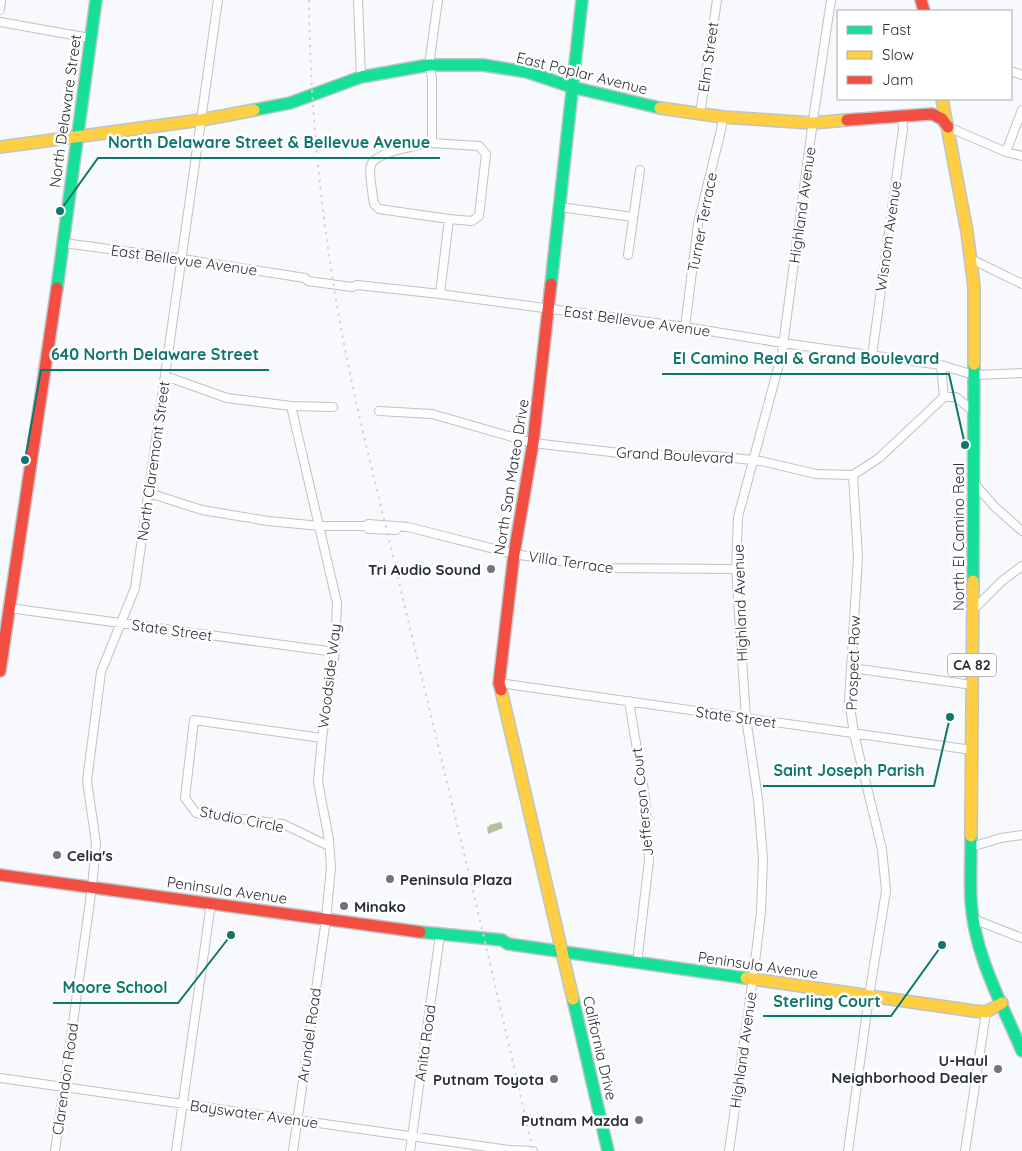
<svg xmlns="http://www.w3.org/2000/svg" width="1022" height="1151" viewBox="0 0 1022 1151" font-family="Quicksand,sans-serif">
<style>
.water{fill:#b2c29b}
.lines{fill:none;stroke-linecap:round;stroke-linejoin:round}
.street-casing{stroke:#bec3c7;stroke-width:10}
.fast-casing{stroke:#bec3c7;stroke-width:14}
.slow-casing{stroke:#bec3c7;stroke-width:14}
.jam-casing{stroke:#bec3c7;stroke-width:14}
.street{stroke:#fefeff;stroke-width:8}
.fast{stroke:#16e098;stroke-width:11}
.slow{stroke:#ffcf43;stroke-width:11}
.jam{stroke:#f24e42;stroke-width:11}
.rail{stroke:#d2d3d4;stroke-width:2;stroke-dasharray:2.5 5;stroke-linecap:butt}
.poi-dot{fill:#70757b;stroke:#fff;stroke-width:2}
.labels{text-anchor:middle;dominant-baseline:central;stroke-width:5;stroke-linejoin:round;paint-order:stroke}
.shield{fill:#fff;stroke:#686d72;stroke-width:1}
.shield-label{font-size:14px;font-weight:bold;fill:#282e35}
.street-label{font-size:15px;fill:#282e35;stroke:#fff}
.poi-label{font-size:15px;font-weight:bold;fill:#282e35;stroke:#fff;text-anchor:end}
.leader{fill:none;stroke:#0f766e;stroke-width:2}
.callout-dot{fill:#0f766e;stroke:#fff;stroke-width:2}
.callout-label{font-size:16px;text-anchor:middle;font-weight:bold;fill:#0f766e;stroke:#fff;stroke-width:5;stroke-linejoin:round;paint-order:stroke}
</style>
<rect width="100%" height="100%" fill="#f7f9fc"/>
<path class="water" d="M 501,822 L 503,828 L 488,834 L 487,827 L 489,827 L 489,825 Z"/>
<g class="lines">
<defs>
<path id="street" d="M 358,0 L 361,77
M 0,10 L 1,0
M 0,22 L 90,38
M 1011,71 L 1022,75
M 700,114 L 717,0
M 948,127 L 1006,152 L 1022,156
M 432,143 L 479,146 L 486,154 L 479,216 L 472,221 L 449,219 L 379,209 L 374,204 C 373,195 368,172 371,165 C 375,152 419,145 432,143 Z
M 432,143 L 432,77 L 429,65 L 438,0
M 1006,152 L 1022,110
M 560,207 L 633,217
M 64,243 L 176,258 L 305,278 L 308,281 L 352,287 L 357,285 L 440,294 L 685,327 L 783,343 L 941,365 L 974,375 L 1022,373
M 628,255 L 640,170
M 971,259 L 1022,284
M 440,294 L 449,219
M 685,327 L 698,224 L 721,130 L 723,117
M 872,356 L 903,129 L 902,117
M 165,376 L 227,398 L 291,406 L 333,407
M 944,397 L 956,397 L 974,412
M 291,406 L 337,603 L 335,652 L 322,738 L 318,782 L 329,840 L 331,868 L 326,919 L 293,1151
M 379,411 L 432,414 L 533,443 L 637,455 L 715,456 L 761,461 L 816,474 L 853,475 L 879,458 L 944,397 L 941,365
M 974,483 L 994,506 L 1022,531
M 149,493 L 202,510 L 268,521 L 320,526 L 365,526 L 369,529 L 396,530
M 365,526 L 368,524 L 408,527 L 514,554 L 604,568 L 736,569
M 9,608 L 335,652
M 973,610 L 1002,581 L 1022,566
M 852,668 L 972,685
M 499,683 L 972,750
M 629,701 L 645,797 L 649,860 L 637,963
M 322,738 L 194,720 L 185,798 L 196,813 L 283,824 L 329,846
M 971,847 L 1001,838 L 1022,835
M 973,919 L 1022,938
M 0,1078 L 509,1150 L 533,1151
M 55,1151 L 92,887 L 96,843 L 87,781 L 101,672 L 135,588 L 218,0
M 176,1151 L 211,903
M 410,1151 L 440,935
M 729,1151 L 754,970 L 761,912 L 763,859 L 758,799 L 746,718 L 736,569 L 738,517 L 782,353 L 814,113 L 831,0
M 848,1151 L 869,996 L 886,891 L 882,849 L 854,734 L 849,699 L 858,558 L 853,475
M 965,1151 L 986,1012"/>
<path id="fast" d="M 254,110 L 290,103 L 361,77 L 429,65 L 483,65 L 527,72 L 572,87 L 660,108
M 551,284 L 582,0
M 57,288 L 96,0
M 973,581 L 974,364
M 971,836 C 971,857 970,880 971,901 C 974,954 1002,1004 1022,1051
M 420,932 L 502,940 L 508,944 L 746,978
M 573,999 L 608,1151"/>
<path id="slow" d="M 942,99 L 967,232 L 974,286 L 974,364
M 660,108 L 723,117 L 812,123 L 847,120
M 0,147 L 201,120 L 254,110
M 501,690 L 573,999
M 971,836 L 973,581
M 746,978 L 974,1011 L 986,1012 L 1002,1003"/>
<path id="jam" d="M 921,0 L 924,11
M 847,120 L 932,114 L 942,119 L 948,127
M 0,671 L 57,288
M 501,690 L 499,683 L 514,554 L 533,443 L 551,284
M 0,875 L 420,932"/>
</defs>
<use href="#street" class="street-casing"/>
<use href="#fast" class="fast-casing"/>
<use href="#slow" class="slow-casing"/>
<use href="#jam" class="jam-casing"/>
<use href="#street" class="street"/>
<use href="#fast" class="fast"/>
<use href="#slow" class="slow"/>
<use href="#jam" class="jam"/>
<path class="rail" d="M 309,0 C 310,108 321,216 340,323 C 357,416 382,507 403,599 C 447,783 492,967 533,1151"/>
</g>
<g class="poi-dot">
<circle cx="491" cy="569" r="5"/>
<circle cx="57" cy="855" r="5"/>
<circle cx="390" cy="879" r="5"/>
<circle cx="344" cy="906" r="5"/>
<circle cx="998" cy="1069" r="5"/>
<circle cx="554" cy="1079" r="5"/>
<circle cx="639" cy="1120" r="5"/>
</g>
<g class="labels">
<rect class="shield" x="948" y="653.5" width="48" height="23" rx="4"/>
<g class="shield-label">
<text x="972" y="665">CA 82</text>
</g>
<g class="street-label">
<text transform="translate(708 57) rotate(-82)">Elm Street</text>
<text transform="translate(582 73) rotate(14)">East Poplar Avenue</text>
<text transform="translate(65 111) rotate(-82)">North Delaware Street</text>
<text transform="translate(802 205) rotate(-82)">Highland Avenue</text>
<text transform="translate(702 222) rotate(-79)">Turner Terrace</text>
<text transform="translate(888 236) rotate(-82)">Wisnom Avenue</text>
<text transform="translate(184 260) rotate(8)">East Bellevue Avenue</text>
<text transform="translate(637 321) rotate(8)">East Bellevue Avenue</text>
<text transform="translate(675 455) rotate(3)">Grand Boulevard</text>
<text transform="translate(153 461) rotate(-82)">North Claremont Street</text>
<text transform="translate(511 477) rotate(-81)">North San Mateo Drive</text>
<text transform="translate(958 537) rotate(-90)">North El Camino Real</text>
<text transform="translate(571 562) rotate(8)">Villa Terrace</text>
<text transform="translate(740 603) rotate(-92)">Highland Avenue</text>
<text transform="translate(172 630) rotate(8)">State Street</text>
<text transform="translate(853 663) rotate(-88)">Prospect Row</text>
<text transform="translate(329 676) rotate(-83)">Woodside Way</text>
<text transform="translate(736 717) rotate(8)">State Street</text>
<text transform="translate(642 802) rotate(-96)">Jefferson Court</text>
<text transform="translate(242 819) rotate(11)">Studio Circle</text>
<text transform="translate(227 890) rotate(8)">Peninsula Avenue</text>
<text transform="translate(758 965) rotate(8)">Peninsula Avenue</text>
<text transform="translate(309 1035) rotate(-82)">Arundel Road</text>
<text transform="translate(425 1043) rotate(-82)">Anita Road</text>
<text transform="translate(600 1048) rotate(77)">California Drive</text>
<text transform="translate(743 1050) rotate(-82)">Highland Avenue</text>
<text transform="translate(65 1079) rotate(-82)">Clarendon Road</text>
<text transform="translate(254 1114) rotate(8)">Bayswater Avenue</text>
</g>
<g class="poi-label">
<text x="481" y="569">Tri Audio Sound</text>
<text x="67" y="855" text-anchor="start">Celia's</text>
<text x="400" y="879" text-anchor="start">Peninsula Plaza</text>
<text x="354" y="906" text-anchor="start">Minako</text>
<text x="988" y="1060">U-Haul<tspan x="988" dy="17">Neighborhood Dealer</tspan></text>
<text x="544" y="1079">Putnam Toyota</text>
<text x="629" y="1120">Putnam Mazda</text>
</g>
</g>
<path class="leader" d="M60 211L98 158H440M25 460L41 370H269M965 445L949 374H662M950 717L934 786H763M231 935L178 1003H53M942 945L891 1016H763"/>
<g class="callout-dot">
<circle cx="60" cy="211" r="5"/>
<circle cx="25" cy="460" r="5"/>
<circle cx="965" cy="445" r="5"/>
<circle cx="950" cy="717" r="5"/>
<circle cx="231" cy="935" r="5"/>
<circle cx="942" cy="945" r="5"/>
</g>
<g class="callout-label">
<text x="269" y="148">North Delaware Street &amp; Bellevue Avenue</text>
<text x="155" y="360">640 North Delaware Street</text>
<text x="806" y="364">El Camino Real &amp; Grand Boulevard</text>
<text x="849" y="776">Saint Joseph Parish</text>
<text x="115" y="993">Moore School</text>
<text x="827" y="1007">Sterling Court</text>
</g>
<rect x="837" y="10" width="175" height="90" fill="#ffffff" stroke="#a9abae"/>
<rect x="847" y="26" width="25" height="8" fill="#16e098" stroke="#a9abae"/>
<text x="882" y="35" font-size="15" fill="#282e35">Fast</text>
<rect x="847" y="51" width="25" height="8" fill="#ffcf43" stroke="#a9abae"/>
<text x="882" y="60" font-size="15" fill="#282e35">Slow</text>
<rect x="847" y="76" width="25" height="8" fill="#f24e42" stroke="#a9abae"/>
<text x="882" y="85" font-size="15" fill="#282e35">Jam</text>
</svg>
